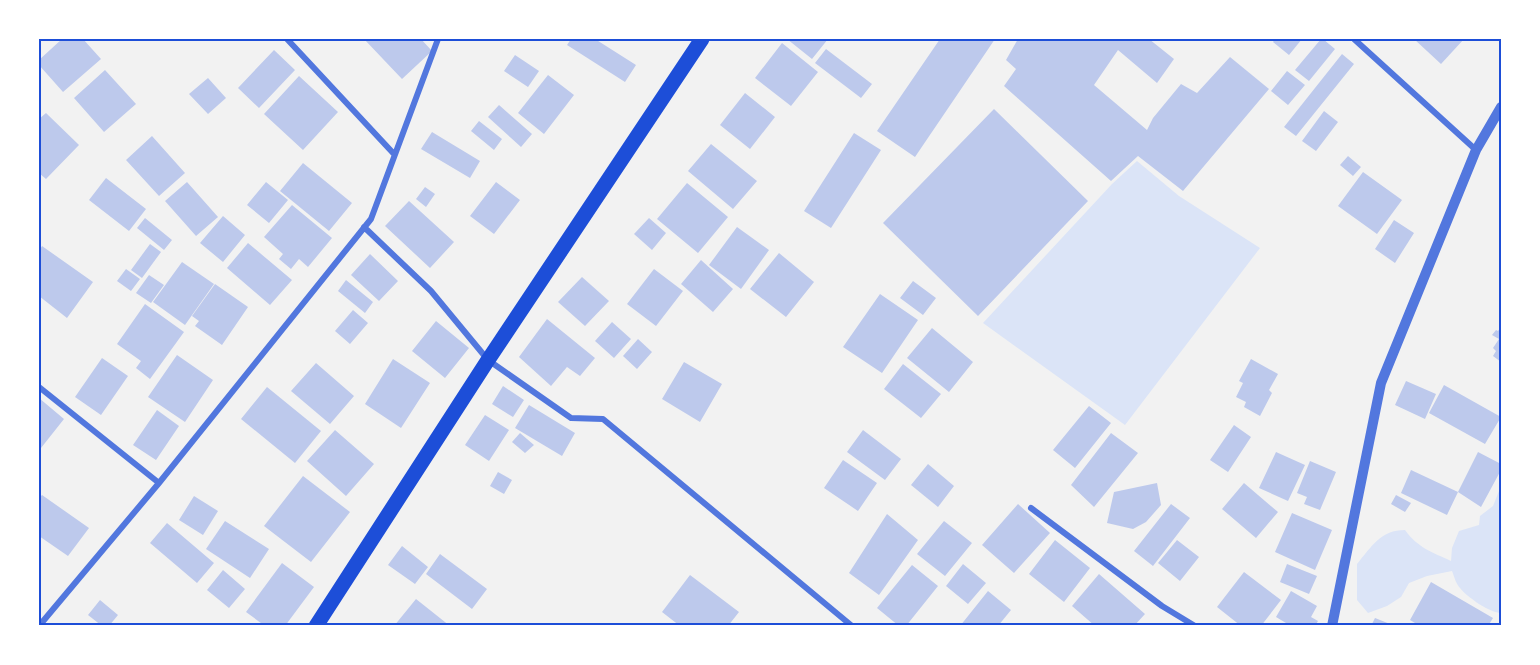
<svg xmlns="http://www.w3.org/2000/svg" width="1540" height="665" viewBox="0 0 1540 665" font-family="'Alegreya Sans',sans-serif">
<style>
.green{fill:#dbe4f7}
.building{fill:#bdc9ec}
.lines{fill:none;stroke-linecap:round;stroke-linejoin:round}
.minor{stroke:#5277de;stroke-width:6}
.tertiary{stroke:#5277de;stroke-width:10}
.primary{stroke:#1d4ed8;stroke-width:15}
.neatline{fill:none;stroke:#1d4ed8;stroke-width:2}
</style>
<rect width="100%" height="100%" fill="#f2f2f2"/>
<path class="green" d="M 1137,161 L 1179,196 L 1260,248 L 1125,425 L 983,323 L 1112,184 Z
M 1501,486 L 1501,613 C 1490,613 1467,597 1460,588 C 1456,584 1454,576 1452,571 L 1427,576 L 1409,583 L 1401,597 L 1387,606 L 1368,613 L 1357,600 L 1357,564 C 1372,546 1381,530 1405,530 C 1418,548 1432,552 1451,561 L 1452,548 L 1459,531 L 1479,525 L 1480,516 L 1493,506 Z"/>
<path class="building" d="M 62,39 L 83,39 L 101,59 L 63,92 L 39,65 L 39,60 Z
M 364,39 L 421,39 L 432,51 L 402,79 Z
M 571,39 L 595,39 L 636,65 L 625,82 L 567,45 Z
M 787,39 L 828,39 L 812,59 Z
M 940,39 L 995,39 L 915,157 L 877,131 Z
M 1018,39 L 1149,39 L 1174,59 L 1157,83 L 1118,50 L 1094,85 L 1147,130 L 1153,118 L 1181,84 L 1197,93 L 1230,57 L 1269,89 L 1183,191 L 1138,156 L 1111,181 L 1004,86 L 1016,69 L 1006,60 Z
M 1275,39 L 1302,39 L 1289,55 L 1273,42 Z
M 1321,39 L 1323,39 L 1335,49 L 1309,81 L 1295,70 Z
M 1414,39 L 1464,39 L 1441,64 Z
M 782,43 L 818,72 L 791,106 L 755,78 Z
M 826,49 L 872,84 L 861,98 L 815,63 Z
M 274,50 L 295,70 L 259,108 L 238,88 Z
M 1342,54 L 1354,64 L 1296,136 L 1284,127 Z
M 515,55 L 539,71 L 528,87 L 504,71 Z
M 105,70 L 136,104 L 104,132 L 74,98 Z
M 1287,71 L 1305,85 L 1288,105 L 1271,91 Z
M 548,75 L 574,95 L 544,134 L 518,113 Z
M 299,76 L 338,112 L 303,150 L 264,114 Z
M 208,78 L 226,98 L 208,114 L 189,94 Z
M 745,93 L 775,117 L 750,149 L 720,125 Z
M 499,105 L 532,134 L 521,147 L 488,117 Z
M 994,109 L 1088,201 L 978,316 L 883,223 Z
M 1324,111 L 1338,122 L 1316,151 L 1302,141 Z
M 46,113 L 79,145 L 46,179 L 39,173 L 39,119 Z
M 479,121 L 502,139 L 494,150 L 471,131 Z
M 432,132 L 480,161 L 470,178 L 421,149 Z
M 854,133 L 881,150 L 831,228 L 804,211 Z
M 152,136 L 185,173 L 159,196 L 126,160 Z
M 711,144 L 757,181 L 733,209 L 688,171 Z
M 1348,156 L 1361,167 L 1353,176 L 1340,165 Z
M 303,163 L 352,203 L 329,231 L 280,191 Z
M 1363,172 L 1402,200 L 1377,234 L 1338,206 Z
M 106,178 L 146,209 L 129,231 L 89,200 Z
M 187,182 L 218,217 L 196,236 L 165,201 Z
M 266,182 L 288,200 L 269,223 L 247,205 Z
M 496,182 L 520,200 L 494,234 L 470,216 Z
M 687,183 L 728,217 L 698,253 L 657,219 Z
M 425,187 L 435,194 L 426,207 L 416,199 Z
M 409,201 L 454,242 L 430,268 L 385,226 Z
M 292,205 L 332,238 L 308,267 L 299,259 L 291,269 L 279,259 L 283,254 L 264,237 Z
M 223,216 L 245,235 L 223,262 L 200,243 Z
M 145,218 L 172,240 L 164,250 L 137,228 Z
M 649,218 L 666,233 L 652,250 L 634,234 Z
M 1394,220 L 1414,233 L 1395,263 L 1375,249 Z
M 737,227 L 769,250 L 741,289 L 709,265 Z
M 248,243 L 292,280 L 270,305 L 227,268 Z
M 150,244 L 161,252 L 142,278 L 131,270 Z
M 42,246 L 93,282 L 67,318 L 39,296 L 39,251 Z
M 779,253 L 814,282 L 786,317 L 750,289 Z
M 370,254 L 398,281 L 379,301 L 351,275 Z
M 701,260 L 733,289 L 713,312 L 681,284 Z
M 182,262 L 214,284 L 185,325 L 153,302 Z
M 126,269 L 140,279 L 131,291 L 117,281 Z
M 654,269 L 683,291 L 656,326 L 627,304 Z
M 149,275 L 164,285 L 151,303 L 136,293 Z
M 582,277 L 609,301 L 585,326 L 558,302 Z
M 346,280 L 373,302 L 365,313 L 338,291 Z
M 913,281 L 936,298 L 923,315 L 900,298 Z
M 215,284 L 248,307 L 222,345 L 195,326 L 199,321 L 192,316 Z
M 880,294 L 918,320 L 882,373 L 843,347 Z
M 145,304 L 184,332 L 150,379 L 136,368 L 141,361 L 117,344 Z
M 353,310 L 368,323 L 350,344 L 335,331 Z
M 547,319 L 595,358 L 580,376 L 567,367 L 551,386 L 519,357 Z
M 436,321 L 469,348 L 445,378 L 412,351 Z
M 612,322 L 631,339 L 614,358 L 595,341 Z
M 1501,327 L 1501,362 L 1493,356 L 1496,351 L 1493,348 L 1499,339 L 1492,335 L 1496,330 L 1498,331 Z
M 932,328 L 973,362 L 949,392 L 907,358 Z
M 638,339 L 652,352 L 637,369 L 623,356 Z
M 177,355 L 213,380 L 185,422 L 148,397 Z
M 102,358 L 128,376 L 101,415 L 75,397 Z
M 393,359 L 430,383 L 401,428 L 365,404 Z
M 1251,359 L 1278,374 L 1269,390 L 1272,393 L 1260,416 L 1244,407 L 1246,402 L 1236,397 L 1243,383 L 1239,381 Z
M 684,362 L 722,384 L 700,422 L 662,399 Z
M 316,363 L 354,396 L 330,424 L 291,391 Z
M 903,364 L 941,394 L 921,418 L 884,389 Z
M 1406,381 L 1436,394 L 1425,419 L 1395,405 Z
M 1444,385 L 1501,417 L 1485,444 L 1429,413 Z
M 503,386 L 524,400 L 513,417 L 492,404 Z
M 267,387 L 321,431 L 295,463 L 241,419 Z
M 39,398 L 64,419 L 41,448 L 39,446 Z
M 529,405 L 575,433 L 562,456 L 515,428 Z
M 1089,406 L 1111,423 L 1075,468 L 1053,450 Z
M 157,410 L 179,426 L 156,460 L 133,445 Z
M 485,415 L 509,430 L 489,461 L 465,445 Z
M 1234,425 L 1251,437 L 1228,472 L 1210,460 Z
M 335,430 L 374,464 L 346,496 L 307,461 Z
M 863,430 L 901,459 L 885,480 L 847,452 Z
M 520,433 L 534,445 L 525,453 L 512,442 Z
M 1111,433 L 1138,453 L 1094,507 L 1071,485 Z
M 1276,452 L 1305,465 L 1288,501 L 1259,488 Z
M 1478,452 L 1501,464 L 1501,470 L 1481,507 L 1458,492 Z
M 843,460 L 877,483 L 858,511 L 824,488 Z
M 1310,461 L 1336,472 L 1320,510 L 1304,504 L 1307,497 L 1297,493 Z
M 928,464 L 954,486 L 938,507 L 911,485 Z
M 1411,470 L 1458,492 L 1447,515 L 1401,493 Z
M 498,472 L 512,480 L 504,494 L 490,486 Z
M 303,476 L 350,512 L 311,562 L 264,526 Z
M 1157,483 L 1161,505 L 1146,522 L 1133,529 L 1107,523 L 1114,492 Z
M 1244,483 L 1278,512 L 1256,538 L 1222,509 Z
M 42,495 L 89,528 L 68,556 L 39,536 L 39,498 Z
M 1396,495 L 1411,503 L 1405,512 L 1391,504 Z
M 194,496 L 218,511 L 203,535 L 179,520 Z
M 1018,504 L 1050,533 L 1014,573 L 982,545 Z
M 1171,504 L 1190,518 L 1153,566 L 1134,551 Z
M 1292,513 L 1332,530 L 1315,570 L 1275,552 Z
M 887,514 L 918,540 L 879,595 L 849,573 Z
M 225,521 L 269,549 L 250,578 L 206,549 Z
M 944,521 L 972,543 L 945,576 L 917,554 Z
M 167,523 L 214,563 L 197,583 L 150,543 Z
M 1055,540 L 1090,568 L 1064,602 L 1029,574 Z
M 1177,540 L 1199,557 L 1180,581 L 1158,563 Z
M 402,546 L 428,567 L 415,584 L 388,565 Z
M 440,554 L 487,589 L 472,609 L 426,574 Z
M 282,563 L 314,587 L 285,626 L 265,626 L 246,612 Z
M 963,564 L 986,583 L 968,604 L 946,586 Z
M 1287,564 L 1317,576 L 1309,594 L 1280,582 Z
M 912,565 L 938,586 L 906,626 L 899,626 L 877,608 Z
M 223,570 L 245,589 L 229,608 L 207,590 Z
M 1244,572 L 1281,600 L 1261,626 L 1241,626 L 1217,607 Z
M 1099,574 L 1145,614 L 1134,626 L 1095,626 L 1072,606 Z
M 690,575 L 739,612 L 728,626 L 680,626 L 662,612 Z
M 1431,582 L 1493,618 L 1488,626 L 1420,626 L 1410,620 Z
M 988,591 L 1011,610 L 998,626 L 960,626 Z
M 1291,591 L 1317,606 L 1311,617 L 1318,621 L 1315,626 L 1291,626 L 1276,617 Z
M 416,599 L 450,626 L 394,626 Z
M 100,600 L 118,615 L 109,626 L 102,626 L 88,615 Z
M 1375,618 L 1395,626 L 1371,626 Z"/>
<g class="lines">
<path class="minor" d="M 287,39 L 394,154
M 1354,39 L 1476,150
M 364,227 L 431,291 L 488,360 L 571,418 L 603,419 L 852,626
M 39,387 L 159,483
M 1031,508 L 1162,606 L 1195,626
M 39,626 L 159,483 L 371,219 L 438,39"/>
<path class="tertiary" d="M 1332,626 L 1381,383 L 1476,150 L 1501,107"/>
<path class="primary" d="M 316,626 L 488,360 L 702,39"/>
</g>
<rect width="1540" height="665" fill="none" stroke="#ffffff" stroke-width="81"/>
<rect x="40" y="40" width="1460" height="584" class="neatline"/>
</svg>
